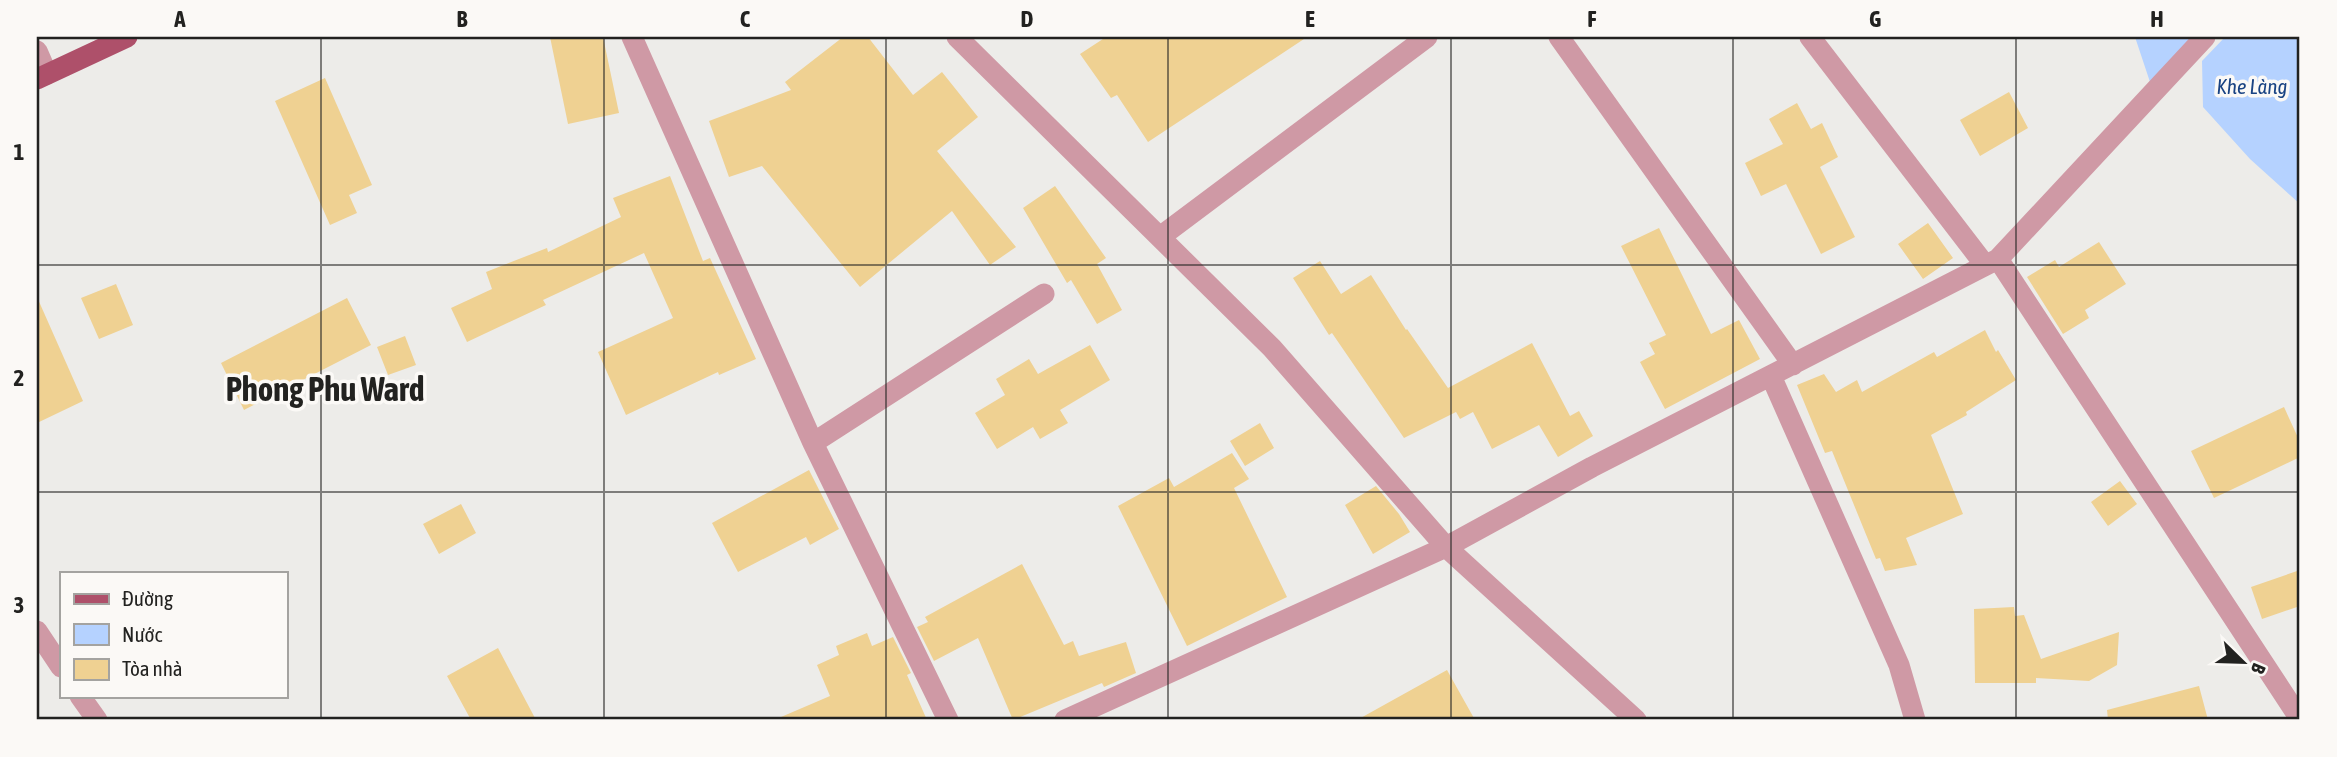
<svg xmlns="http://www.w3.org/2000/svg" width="2337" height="757" viewBox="0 0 2337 757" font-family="'Asap Condensed',sans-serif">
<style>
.water{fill:#b5d2ff}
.building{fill:#efd192}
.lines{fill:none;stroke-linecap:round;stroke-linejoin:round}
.minor{stroke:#cf99a5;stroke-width:21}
.major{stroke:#ae506a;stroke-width:21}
.grid{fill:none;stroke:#222220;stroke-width:2;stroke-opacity:0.55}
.labels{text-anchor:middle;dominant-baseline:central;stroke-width:7;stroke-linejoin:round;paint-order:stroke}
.water-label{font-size:21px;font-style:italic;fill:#194383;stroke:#fbf9f6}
.town-label{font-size:33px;font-weight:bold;fill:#222220;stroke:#fbf9f6}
.neatline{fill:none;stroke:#222220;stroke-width:2.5}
.grid-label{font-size:23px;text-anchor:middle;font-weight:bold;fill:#222220}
</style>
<rect width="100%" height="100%" fill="#edece9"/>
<path class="water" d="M 2135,37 L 2205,37 L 2154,94 Z
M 2225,37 L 2300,37 L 2300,204 L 2250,159 L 2203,107 L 2202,61 Z"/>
<path class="building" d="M 550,37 L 603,37 L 619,113 L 568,124 Z
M 843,37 L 868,37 L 913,95 L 942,72 L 978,117 L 937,151 L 1016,247 L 990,265 L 952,211 L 860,287 L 762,166 L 729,177 L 709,121 L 791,90 L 785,82 Z
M 1106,37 L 1307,37 L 1148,142 L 1117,95 L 1111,98 L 1080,54 Z
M 325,78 L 372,185 L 349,195 L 357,213 L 330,225 L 275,101 Z
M 2009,92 L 2028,128 L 1980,156 L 1960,120 Z
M 1797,103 L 1811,129 L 1822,123 L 1838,157 L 1820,167 L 1855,237 L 1821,254 L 1786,184 L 1761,196 L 1745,163 L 1783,144 L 1769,119 Z
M 670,176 L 703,261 L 710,258 L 756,359 L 719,375 L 718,372 L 626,415 L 598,352 L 673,318 L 644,253 L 543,300 L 546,305 L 467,342 L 451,308 L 492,289 L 486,272 L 547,248 L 548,252 L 621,217 L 613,198 Z
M 1055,186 L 1106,258 L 1097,264 L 1122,310 L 1097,324 L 1071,280 L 1067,283 L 1023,208 Z
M 1928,223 L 1953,258 L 1923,279 L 1898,244 Z
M 1659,228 L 1711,334 L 1739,320 L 1760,359 L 1665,409 L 1640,362 L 1655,354 L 1649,343 L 1666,335 L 1621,246 Z
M 2099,242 L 2126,284 L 2085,310 L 2089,318 L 2063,334 L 2027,277 L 2055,260 L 2059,267 Z
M 1320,261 L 1341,294 L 1371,275 L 1406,330 L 1407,329 L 1448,388 L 1532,343 L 1570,416 L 1579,411 L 1593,436 L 1558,457 L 1539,425 L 1492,449 L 1473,412 L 1460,419 L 1456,412 L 1404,438 L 1332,333 L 1329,335 L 1293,278 Z
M 116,284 L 133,325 L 99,339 L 81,298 Z
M 37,297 L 83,401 L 37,423 Z
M 347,298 L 371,345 L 244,410 L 221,363 Z
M 1985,330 L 1996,352 L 1998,350 L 2016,380 L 1966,412 L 1967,415 L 1931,435 L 1963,514 L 1906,538 L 1917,565 L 1885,571 L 1880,558 L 1876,559 L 1832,451 L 1825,453 L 1797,385 L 1824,374 L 1836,392 L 1857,380 L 1862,392 L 1934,352 L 1937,357 Z
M 405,336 L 416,365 L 388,375 L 377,347 Z
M 1090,345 L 1110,380 L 1060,410 L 1068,423 L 1040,439 L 1033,427 L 997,449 L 975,413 L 1005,395 L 996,379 L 1029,359 L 1038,374 Z
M 2284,407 L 2300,442 L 2300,457 L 2214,498 L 2191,451 Z
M 1260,423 L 1274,448 L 1245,466 L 1230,441 Z
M 1232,453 L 1249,479 L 1234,488 L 1287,597 L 1187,646 L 1118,506 L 1169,478 L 1174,487 Z
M 809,470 L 839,529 L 810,545 L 806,537 L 738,572 L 712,523 Z
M 2120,481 L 2137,504 L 2108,526 L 2091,502 Z
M 1376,486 L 1399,514 L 1410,532 L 1373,554 L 1345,505 Z
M 461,504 L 476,533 L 439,554 L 423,524 Z
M 1022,564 L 1064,645 L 1073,641 L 1079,656 L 1126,642 L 1136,673 L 1104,687 L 1102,683 L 1013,720 L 978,638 L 934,661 L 917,627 L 928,622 L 925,617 Z
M 2300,570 L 2300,606 L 2262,619 L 2251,587 Z
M 2014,607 L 2015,616 L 2024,615 L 2041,659 L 2119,632 L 2117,665 L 2089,681 L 2036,678 L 2036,683 L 1975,683 L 1974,609 Z
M 867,633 L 872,646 L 893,637 L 911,673 L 907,675 L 927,720 L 774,720 L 830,696 L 817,665 L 839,655 L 836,646 Z
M 498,648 L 536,720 L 471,720 L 447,676 Z
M 1447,670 L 1475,720 L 1357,720 Z
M 2199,686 L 2208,720 L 2108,720 L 2107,710 Z"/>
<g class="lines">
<path class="minor" d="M 632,37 L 813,443 L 948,720
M 957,37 L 1272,348 L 1446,547 L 1636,720
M 1559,37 L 1793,365
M 1810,37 L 1985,265
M 37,51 L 47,74
M 1160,237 L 1427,37
M 1998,259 L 2300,719
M 1771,376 L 1899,665 L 1915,720
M 813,443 L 1044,294
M 37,631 L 61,667
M 80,696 L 97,720
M 1065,720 L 1446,547 L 1592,467 L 1998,259 L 2205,37"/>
<path class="major" d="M 37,79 L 127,37"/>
</g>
<path class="grid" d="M 321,37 L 321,720M 604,37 L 604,720M 886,37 L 886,720M 1168,37 L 1168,720M 1451,37 L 1451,720M 1733,37 L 1733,720M 2016,37 L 2016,720M 37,265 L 2300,265M 37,492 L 2300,492"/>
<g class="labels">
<g class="water-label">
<text x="2252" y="86">Khe Làng</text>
</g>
<g class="town-label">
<text x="325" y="389">Phong Phu Ward</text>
</g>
</g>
<rect width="2337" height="757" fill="none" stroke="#fbf9f6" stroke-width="77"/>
<rect x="60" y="572" width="228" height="126" fill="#fbf9f6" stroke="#a4a3a0" stroke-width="2"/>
<rect x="74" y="594" width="35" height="10" fill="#ae506a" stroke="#a4a3a0" stroke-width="2"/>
<text x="122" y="606" font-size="21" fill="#222220">Đường</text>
<rect x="74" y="624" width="35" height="21" fill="#b5d2ff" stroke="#a4a3a0" stroke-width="2"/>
<text x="122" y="642" font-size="21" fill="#222220">Nước</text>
<rect x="74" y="659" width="35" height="21" fill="#efd192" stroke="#a4a3a0" stroke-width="2"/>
<text x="122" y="676" font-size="21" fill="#222220">Tòa nhà</text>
<g transform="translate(2243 662) rotate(113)" stroke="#fbf9f6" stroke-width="5" paint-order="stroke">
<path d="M0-5L12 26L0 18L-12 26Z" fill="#222220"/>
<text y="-10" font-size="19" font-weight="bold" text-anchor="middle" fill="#222220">B</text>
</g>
<rect x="38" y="38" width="2260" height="680" class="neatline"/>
<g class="grid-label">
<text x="180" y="27">A</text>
<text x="462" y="27">B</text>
<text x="745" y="27">C</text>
<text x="1027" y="27">D</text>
<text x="1310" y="27">E</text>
<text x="1592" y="27">F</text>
<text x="1875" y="27">G</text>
<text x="2157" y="27">H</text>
<text x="19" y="160">1</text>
<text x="19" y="386">2</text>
<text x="19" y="613">3</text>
</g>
</svg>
